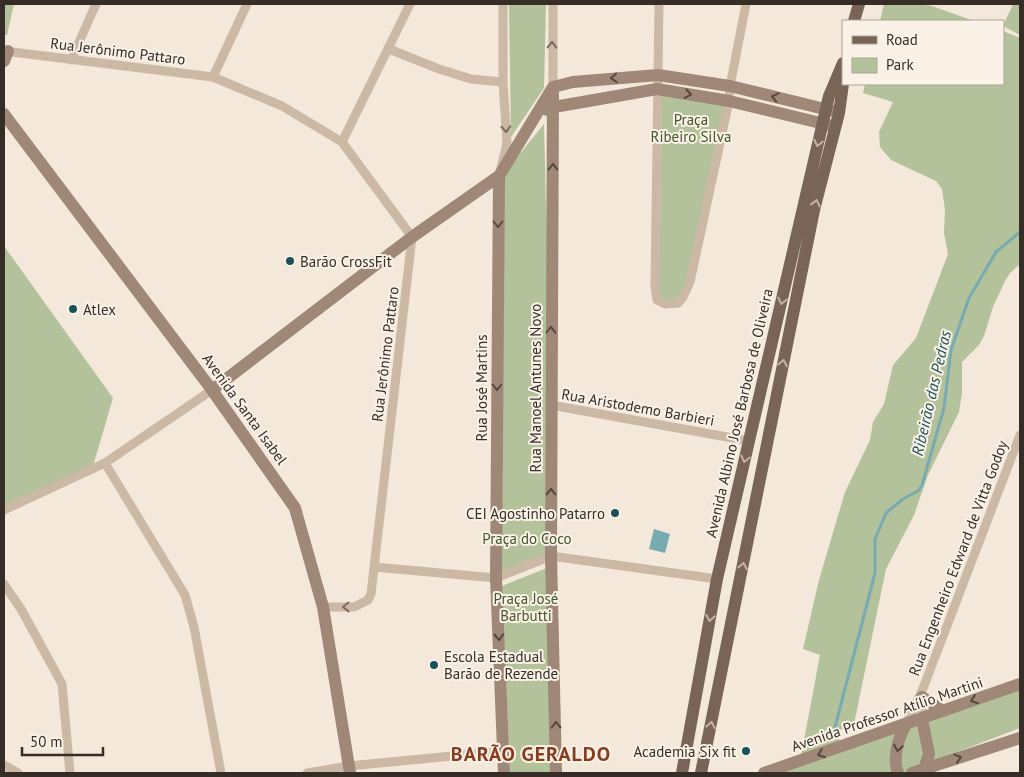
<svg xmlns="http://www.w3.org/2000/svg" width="1024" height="777" viewBox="0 0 1024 777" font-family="'PT Sans',sans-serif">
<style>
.green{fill:#b3c29a}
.water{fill:#78abb1}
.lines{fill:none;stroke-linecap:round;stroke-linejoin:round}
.stream{stroke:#78abb1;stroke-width:3}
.street{stroke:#cbb9a6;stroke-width:9}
.secondary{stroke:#9f8877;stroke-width:12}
.primary{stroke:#796558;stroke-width:12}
.oneway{stroke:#7a6c60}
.oneway2{stroke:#56483f}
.oneway3{stroke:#c0b3a7}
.poi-dot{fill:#1b525a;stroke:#faf2e7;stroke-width:2}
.labels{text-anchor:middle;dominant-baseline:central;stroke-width:4;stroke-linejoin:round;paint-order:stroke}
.street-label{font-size:15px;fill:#372d27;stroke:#faf2e7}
.park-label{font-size:15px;fill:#44562a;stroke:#faf2e7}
.poi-label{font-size:15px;fill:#372d27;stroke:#faf2e7;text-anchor:start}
.water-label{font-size:16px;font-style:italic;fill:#1b525a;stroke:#faf2e7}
.district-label{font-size:20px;font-weight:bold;letter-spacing:1px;fill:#893c1d;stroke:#faf2e7}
</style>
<rect width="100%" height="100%" fill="#f3e8da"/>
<path class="green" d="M 4,4 L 14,4 L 7,35 L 4,35 Z
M 509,4 L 546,4 L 544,88 L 511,137 Z
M 884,4 L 919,4 L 932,6 L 974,21 L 880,21 Z
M 1013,4 L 1020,4 L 1020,35 L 1003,26 Z
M 1003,31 L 1020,38 L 1020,264 L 1010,273 L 1005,281 L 993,307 L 984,336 L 979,345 L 962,362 L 962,393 L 959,412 L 928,475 L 914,515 L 886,569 L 854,724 L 840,730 L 839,742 L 801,756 L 820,655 L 803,649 L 819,580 L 845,492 L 870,440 L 873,422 L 884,404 L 893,365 L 916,338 L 948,254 L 944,233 L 945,210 L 942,189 L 936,181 L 891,160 L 880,147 L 879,132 L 893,102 L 863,93 L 865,84 L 1003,84 Z
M 662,92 L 727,102 L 688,281 L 678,301 L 659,299 Z
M 544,124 L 551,405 L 551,556 L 500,574 L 501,177 Z
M 4,246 L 113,398 L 93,466 L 4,508 Z
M 547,568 L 550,708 L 550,773 L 510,773 L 502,586 Z
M 1020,685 L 1020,728 L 902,773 L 772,773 Z"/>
<path class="water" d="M 654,529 L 670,534 L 665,553 L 649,549 Z"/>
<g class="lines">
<path class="stream" d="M 833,735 L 875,573 L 875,539 L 886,513 L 903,499 L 918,491 L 922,485 L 944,408 L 951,350 L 969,298 L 996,252 L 1020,232"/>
<path class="street" d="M 659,4 L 655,287 L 657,300 L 665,304 L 678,303 L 683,297 L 690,282 L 729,101 L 730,86 L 746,4
M 389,49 L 439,69 L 471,79 L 503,82
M 4,51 L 213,77 L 282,106 L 342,142 L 412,237 L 371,594 L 368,600 L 354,607 L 323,607
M 71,60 L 96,4
M 213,77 L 247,4
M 553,87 L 553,4
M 342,142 L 410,4
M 501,168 L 507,143 L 503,82 L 503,4
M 551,405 L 749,441
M 105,463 L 185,595 L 194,627 L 221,773
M 4,510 L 105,463 L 212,390
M 374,567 L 496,578 L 551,556 L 717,579
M 4,584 L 21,609 L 62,684 L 70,773
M 922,694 L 922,719
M 906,724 L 922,691 L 1020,435
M 4,765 L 18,773
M 307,773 L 349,766 L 504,751"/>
<path class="secondary" d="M 4,61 L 8,51
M 553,87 L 551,556 L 556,773
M 553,87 L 573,82 L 658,75 L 730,86 L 837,112
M 547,110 L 554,107 L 657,89 L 729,101 L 833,126
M 4,114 L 212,390 L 295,508 L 323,607 L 350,773
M 499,176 L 496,578 L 504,773
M 212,390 L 412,237 L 499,176 L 553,87
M 922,697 L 943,711
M 922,719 L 929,754 L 924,769
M 764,773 L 1020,684
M 898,773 C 892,756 898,739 906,724
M 912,773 L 1020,738"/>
<path class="primary" d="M 854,21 L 859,4
M 682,773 L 717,579 L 829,96 L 843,63
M 701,773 L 814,210 L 839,113 L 843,84"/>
</g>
<defs><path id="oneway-chevron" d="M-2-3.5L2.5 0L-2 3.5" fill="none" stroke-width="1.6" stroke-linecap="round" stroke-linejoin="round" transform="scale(1.25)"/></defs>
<g class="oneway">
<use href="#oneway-chevron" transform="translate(552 45) rotate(-89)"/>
<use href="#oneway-chevron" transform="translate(506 129) rotate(87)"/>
<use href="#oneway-chevron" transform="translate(346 607) rotate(179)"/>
</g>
<g class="oneway2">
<use href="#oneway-chevron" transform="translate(614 78) rotate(176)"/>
<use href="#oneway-chevron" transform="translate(688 94) rotate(10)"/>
<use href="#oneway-chevron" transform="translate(775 97) rotate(-167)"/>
<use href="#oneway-chevron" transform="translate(553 167) rotate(-89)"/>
<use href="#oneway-chevron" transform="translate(498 224) rotate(90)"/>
<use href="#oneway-chevron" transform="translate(551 330) rotate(-89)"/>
<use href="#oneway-chevron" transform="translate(497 387) rotate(90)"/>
<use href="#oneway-chevron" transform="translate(551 492) rotate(-90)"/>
<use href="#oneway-chevron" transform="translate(499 637) rotate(87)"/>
<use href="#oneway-chevron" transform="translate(974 700) rotate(160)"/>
<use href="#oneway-chevron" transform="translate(556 725) rotate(-91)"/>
<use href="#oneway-chevron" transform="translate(898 748) rotate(99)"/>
<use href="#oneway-chevron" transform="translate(821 754) rotate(160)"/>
<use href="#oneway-chevron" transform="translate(958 758) rotate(-18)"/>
</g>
<g class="oneway3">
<use href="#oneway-chevron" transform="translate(818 143) rotate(103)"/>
<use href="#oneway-chevron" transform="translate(816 203) rotate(-76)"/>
<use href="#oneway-chevron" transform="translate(782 301) rotate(103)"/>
<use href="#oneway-chevron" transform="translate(783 363) rotate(-79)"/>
<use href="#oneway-chevron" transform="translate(745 459) rotate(103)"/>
<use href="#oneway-chevron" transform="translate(743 566) rotate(-79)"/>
<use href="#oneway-chevron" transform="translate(710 618) rotate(100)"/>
<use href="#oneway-chevron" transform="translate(711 725) rotate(-79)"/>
</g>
<g class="poi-dot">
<circle cx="290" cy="261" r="5"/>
<circle cx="73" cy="309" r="5"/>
<circle cx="615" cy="513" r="5"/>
<circle cx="434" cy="665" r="5"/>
<circle cx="746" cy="751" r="5"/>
</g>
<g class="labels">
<g class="street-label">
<text transform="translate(118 51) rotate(7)">Rua Jerônimo Pattaro</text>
<text transform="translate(385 354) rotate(-83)">Rua Jerônimo Pattaro</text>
<text transform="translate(481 388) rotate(-90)">Rua José Martins</text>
<text transform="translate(535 388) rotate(-90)">Rua Manoel Antunes Novo</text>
<text transform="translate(638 407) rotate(10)">Rua Aristodemo Barbieri</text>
<text transform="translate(245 409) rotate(54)">Avenida Santa Isabel</text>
<text transform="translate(739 413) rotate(-77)">Avenida Albino José Barbosa de Oliveira</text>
<text transform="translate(958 558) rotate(-69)">Rua Engenheiro Edward de Vitta Godoy</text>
<text transform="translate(887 714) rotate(-19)">Avenida Professor Atílio Martini</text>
</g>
<g class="park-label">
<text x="691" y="119">Praça<tspan x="691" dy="17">Ribeiro Silva</tspan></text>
<text x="527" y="538">Praça do Coco</text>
<text x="526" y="598">Praça José<tspan x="526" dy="17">Barbutti</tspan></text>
</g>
<g class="poi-label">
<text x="300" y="261">Barão CrossFit</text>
<text x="83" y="309">Atlex</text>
<text x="605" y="513" text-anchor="end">CEI Agostinho Patarro</text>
<text x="444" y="656">Escola Estadual<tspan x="444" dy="17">Barão de Rezende</tspan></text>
<text x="736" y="751" text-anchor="end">Academia Six fit</text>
</g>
<g class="water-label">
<text transform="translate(931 393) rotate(-77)">Ribeirão das Pedras</text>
</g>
<g class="district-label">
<text x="531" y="754">BARÃO GERALDO</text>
</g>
</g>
<rect width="1024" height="777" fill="none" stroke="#372d27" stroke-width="10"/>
<rect x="842" y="20" width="162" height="65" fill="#faf2e7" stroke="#aca39a"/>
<rect x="852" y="36" width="25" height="8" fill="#796558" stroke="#aca39a"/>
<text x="886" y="45" font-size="15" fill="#372d27">Road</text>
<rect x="852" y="58" width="25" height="15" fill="#b3c29a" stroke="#aca39a"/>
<text x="886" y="70" font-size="15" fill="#372d27">Park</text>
<path d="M22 747v8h81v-8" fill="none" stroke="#372d27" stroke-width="2.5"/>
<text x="30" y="747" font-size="15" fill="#372d27" stroke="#faf2e7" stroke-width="4" paint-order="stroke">50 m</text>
</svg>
